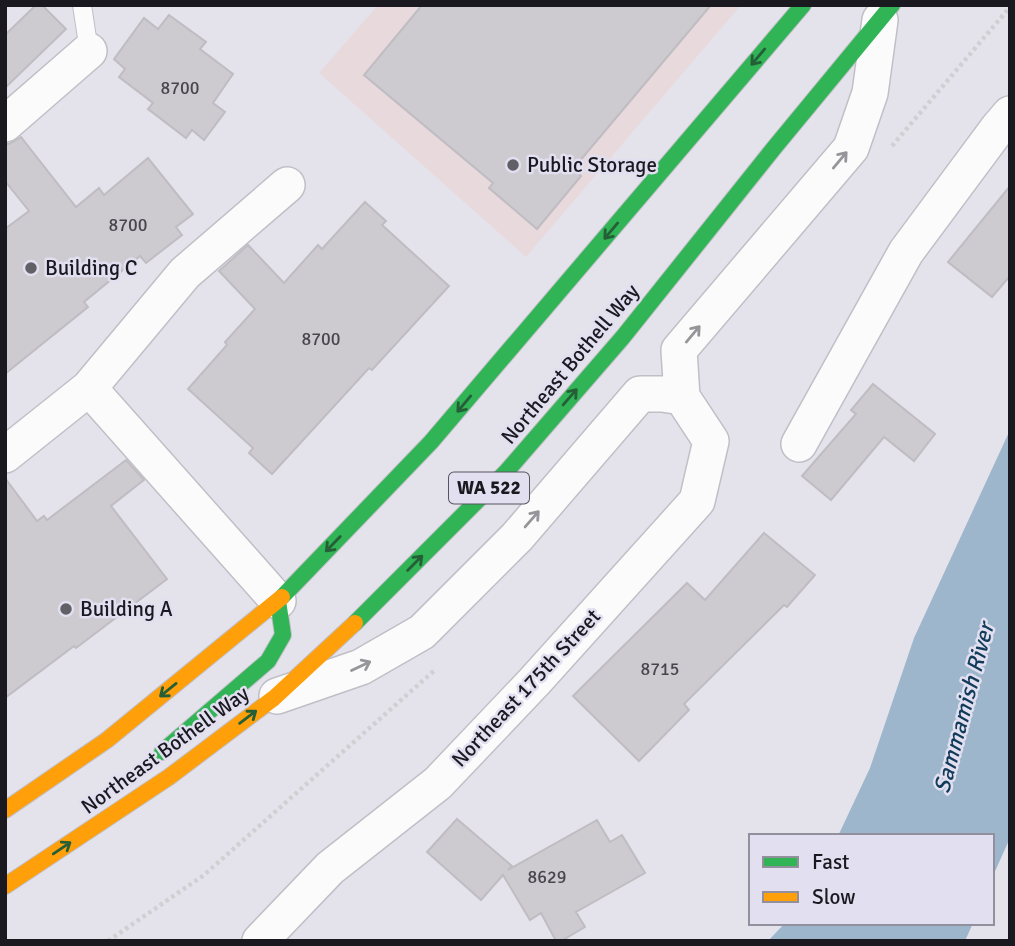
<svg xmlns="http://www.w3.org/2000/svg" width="1015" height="946" viewBox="0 0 1015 946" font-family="Signika,sans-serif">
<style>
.commercial{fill:#e8d9dc}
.water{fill:#9db6cc}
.building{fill:#cdcad0;stroke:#bfbcc2;stroke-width:2}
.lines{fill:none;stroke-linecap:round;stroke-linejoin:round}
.lane-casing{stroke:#c0bfc6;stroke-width:20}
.street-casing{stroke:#c0bfc6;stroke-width:38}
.fast-casing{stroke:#c0bfc6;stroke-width:18}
.slow-casing{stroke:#c0bfc6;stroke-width:18}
.path{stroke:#d0cfd2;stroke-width:4.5;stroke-dasharray:3.5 3.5;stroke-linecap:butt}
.lane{stroke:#fbfbfc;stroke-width:18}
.street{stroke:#fbfbfc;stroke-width:35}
.fast{stroke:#30b455;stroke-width:16}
.slow{stroke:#ff9f0a;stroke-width:16}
.oneway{stroke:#245f37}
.oneway2{stroke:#969599}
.poi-dot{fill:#616067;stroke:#e1dff0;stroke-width:2.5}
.labels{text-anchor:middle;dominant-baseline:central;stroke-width:5;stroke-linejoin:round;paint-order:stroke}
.number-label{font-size:18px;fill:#48464c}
.shield{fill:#e1dff0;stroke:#56545e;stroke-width:2}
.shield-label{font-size:19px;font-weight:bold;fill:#1a191f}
.poi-label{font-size:21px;fill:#1a191f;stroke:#e1dff0;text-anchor:start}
.street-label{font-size:21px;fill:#1a191f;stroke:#e1dff0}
.water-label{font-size:23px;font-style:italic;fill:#123b5a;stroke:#e1dff0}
</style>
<rect width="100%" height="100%" fill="#e4e3ec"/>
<path class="commercial" d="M 378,5 L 741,5 L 526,257 L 319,73 Z"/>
<path class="water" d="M 1010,430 L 1010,838 L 992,878 L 992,836 L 838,836 L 870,768 L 914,638 Z
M 785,923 L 973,923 L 965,941 L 768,941 Z"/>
<path class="building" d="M 36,5 L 42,5 L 66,29 L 5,88 L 5,35 Z
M 422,5 L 711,5 L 573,169 L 581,176 L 537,229 L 489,188 L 493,183 L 364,75 Z
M 169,15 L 206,42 L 200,49 L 233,74 L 213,103 L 225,112 L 204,140 L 192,130 L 186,138 L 148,109 L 153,103 L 119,77 L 125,69 L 114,59 L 144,18 L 158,29 Z
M 21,137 L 76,207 L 99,188 L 104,195 L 148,158 L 193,214 L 176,227 L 182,235 L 146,263 L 140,256 L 84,302 L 88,307 L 5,374 L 5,229 L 29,211 L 5,181 L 5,144 L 9,144 Z
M 1010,186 L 1010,276 L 992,297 L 948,262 Z
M 365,202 L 386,221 L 382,225 L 449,286 L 372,370 L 369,368 L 272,474 L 249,453 L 253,448 L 188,389 L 227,345 L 225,342 L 255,309 L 219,271 L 248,245 L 284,283 L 318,245 L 322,249 Z
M 873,384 L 935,434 L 914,461 L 884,437 L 831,500 L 802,476 L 856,414 L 851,410 Z
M 126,460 L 144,480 L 111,506 L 167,579 L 76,648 L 74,646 L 5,698 L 5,478 L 37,521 L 44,516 L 47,520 Z
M 764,533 L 815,575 L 787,607 L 784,605 L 684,704 L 689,710 L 639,761 L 573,696 L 687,583 L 705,600 Z
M 457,819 L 512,866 L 508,870 L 597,820 L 610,842 L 622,835 L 645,873 L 576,912 L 585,927 L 561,941 L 556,941 L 541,913 L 530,920 L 503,875 L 481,900 L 427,852 Z"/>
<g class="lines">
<defs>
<path id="lane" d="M 82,5 L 89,51"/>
<path id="street" d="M 5,124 L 89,51
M 89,388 L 278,601
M 799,444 L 906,252 L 998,128 L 1010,114
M 5,455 L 89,388 L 185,273 L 287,185
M 277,696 L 361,667 L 422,632 L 517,537 L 640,394 L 662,394 L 682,397 L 679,350 L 851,148 L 870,93 L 880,20
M 260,941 L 330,868 L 438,783 L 534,682 L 697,501 L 711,441 L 682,397"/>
<path id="fast" d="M 282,597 L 431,442 L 803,5
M 355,623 L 506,472 L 623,337 L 774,148 L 892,5
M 162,752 L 268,661 L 283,635 L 278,601"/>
<path id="slow" d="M 5,810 L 107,740 L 282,597
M 5,886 L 169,777 L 274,698 L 355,623"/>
</defs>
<use href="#lane" class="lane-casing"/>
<use href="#street" class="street-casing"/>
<use href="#fast" class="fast-casing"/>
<use href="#slow" class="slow-casing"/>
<path class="path" d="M 892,146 L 1010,7
M 108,941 L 204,875 L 436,669"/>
<use href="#lane" class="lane"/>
<use href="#street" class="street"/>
<use href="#fast" class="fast"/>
<use href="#slow" class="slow"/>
</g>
<defs><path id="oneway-shaft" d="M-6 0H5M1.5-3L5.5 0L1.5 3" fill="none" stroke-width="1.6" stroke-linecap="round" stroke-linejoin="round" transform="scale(1.75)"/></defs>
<g class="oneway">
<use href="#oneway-shaft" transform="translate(758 57) rotate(130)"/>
<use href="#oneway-shaft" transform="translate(611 231) rotate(130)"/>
<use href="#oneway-shaft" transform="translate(570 397) rotate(-49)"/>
<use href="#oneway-shaft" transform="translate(464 404) rotate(130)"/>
<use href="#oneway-shaft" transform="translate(333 544) rotate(134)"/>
<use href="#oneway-shaft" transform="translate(415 563) rotate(-45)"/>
<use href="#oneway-shaft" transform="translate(168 690) rotate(141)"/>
<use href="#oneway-shaft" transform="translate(248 717) rotate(-37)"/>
<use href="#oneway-shaft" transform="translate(62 848) rotate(-34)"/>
</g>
<g class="oneway2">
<use href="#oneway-shaft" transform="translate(840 160) rotate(-50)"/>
<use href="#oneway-shaft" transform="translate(693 334) rotate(-50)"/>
<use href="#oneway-shaft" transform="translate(532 519) rotate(-49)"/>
<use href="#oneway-shaft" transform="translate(361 666) rotate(-25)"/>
</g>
<g class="poi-dot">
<circle cx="513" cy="165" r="7"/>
<circle cx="31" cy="268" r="7"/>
<circle cx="66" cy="609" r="7"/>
</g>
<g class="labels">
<g class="number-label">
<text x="180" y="88">8700</text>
<text x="128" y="225">8700</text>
<text x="321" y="339">8700</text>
<text x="660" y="669">8715</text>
<text x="547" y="877">8629</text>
</g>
<rect class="shield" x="449" y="472.5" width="80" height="31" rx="5"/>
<g class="shield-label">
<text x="489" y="488">WA 522</text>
</g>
<g class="poi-label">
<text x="527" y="165">Public Storage</text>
<text x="45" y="268">Building C</text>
<text x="80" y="609">Building A</text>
</g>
<g class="street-label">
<text transform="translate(570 364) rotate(-50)">Northeast Bothell Way</text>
<text transform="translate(526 688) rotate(-47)">Northeast 175th Street</text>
<text transform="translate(165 750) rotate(-36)">Northeast Bothell Way</text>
</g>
<g class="water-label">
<text transform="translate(964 708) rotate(-75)">Sammamish River</text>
</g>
</g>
<rect width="1015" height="946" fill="none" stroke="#1a191f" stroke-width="14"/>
<rect x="749" y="834" width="245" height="91" fill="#e1dff0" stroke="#91909c" stroke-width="2"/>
<rect x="763" y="857" width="35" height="10" fill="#30b455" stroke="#91909c" stroke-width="2"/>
<text x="812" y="869" font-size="21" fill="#1a191f">Fast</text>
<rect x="763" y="892" width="35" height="10" fill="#ff9f0a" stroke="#91909c" stroke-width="2"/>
<text x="812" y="904" font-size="21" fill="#1a191f">Slow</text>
</svg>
